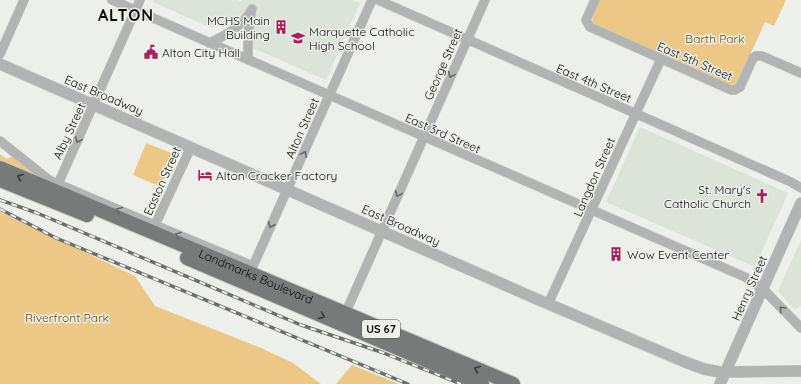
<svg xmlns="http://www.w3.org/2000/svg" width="801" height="384" viewBox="0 0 801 384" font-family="Quicksand,sans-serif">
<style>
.built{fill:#dce3d8}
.green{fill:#ecc786}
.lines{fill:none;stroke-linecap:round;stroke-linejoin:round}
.minor-casing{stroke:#c8cbc7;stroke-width:10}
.tertiary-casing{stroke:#c8cbc7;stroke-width:12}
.trunk-casing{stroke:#c8cbc7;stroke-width:16}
.minor{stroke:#b1b4b2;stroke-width:9}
.tertiary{stroke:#b1b4b2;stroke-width:11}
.trunk{stroke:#767a78;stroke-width:14}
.rail-casing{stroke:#6c6e6b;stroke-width:3.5}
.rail{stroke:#ecefea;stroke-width:2;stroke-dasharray:6;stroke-linecap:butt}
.oneway{stroke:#686a68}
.oneway2{stroke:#383a38}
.labels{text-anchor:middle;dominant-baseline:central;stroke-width:3;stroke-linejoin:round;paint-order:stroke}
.shield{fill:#ecefea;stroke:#51524f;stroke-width:1}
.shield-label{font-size:11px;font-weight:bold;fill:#0e0f0d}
.poi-label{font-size:12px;fill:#0e0f0d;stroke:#ecefea;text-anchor:start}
.park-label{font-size:12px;fill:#6c4d05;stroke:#ecefea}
.street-label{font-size:12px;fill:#0e0f0d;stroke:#ecefea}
.district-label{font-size:16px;font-weight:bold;letter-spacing:1px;fill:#0e0f0d;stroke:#ecefea}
</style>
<rect width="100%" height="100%" fill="#ecefea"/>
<path class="built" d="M 153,0 L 237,0 L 241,2 L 242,0 L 353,0 L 360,3 L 326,80 L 253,48 L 252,28 L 231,18 L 221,25 L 209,27 L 153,2 Z
M 640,127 L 788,193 L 755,267 L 606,202 Z
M 801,240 L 801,305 L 795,310 L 778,291 Z"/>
<path class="green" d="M 599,0 L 786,0 L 774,26 L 765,22 L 737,83 L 735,85 L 731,86 L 596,26 C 588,18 595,9 599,0 Z
M 146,143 L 174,154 L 161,187 L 133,175 Z
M 0,154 L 7,159 L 14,155 L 44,181 L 0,162 Z
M 0,212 L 135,276 L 155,306 L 261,348 L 293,363 L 321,384 L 0,384 Z
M 352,365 L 399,384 L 336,384 Z"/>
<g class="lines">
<defs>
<path id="minor" d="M 112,0 L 745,277 L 763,289 L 801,328
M 378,0 L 791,182 L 801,188
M 595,0 L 586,20 L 590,27 L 731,90 L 735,90 L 740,87 L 753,58 L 756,56 L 762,56 L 801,73
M 209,43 C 225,36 244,25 252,9
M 0,54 L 24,0
M 248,60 L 248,34 L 251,13
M 0,141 L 49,180 L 126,213 L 253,266 L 372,0
M 58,184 L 140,0
M 155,225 L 191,147
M 548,304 L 661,59
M 345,314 L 485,0"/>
<path id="tertiary" d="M 0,64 L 539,300 L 685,362 L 704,369 L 720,372 L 801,371
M 720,384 L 801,203"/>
<g id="trunk">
<path id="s1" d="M 0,168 L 513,384"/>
<path d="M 0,180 L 87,215"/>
<path d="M 187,258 L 482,384"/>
</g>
</defs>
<use href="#minor" class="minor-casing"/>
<use href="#tertiary" class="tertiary-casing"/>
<use href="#trunk" class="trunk-casing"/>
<use href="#minor" class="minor"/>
<use href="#tertiary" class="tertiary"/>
<use href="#trunk" class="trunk"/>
<defs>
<path id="rail" d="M 0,200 L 37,213 L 301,325 L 381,352 L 461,384
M 0,209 L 56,238 L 408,384"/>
</defs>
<use href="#rail" class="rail-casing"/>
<use href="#rail" class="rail"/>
</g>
<defs><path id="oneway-chevron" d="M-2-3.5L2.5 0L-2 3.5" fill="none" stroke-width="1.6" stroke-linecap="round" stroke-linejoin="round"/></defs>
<g class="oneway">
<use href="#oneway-chevron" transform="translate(451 75) rotate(114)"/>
<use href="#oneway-chevron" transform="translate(78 140) rotate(115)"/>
<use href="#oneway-chevron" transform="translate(304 154) rotate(-66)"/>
<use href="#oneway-chevron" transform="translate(398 194) rotate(114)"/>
<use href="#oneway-chevron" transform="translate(119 210) rotate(-157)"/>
<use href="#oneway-chevron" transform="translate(271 225) rotate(115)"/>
<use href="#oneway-chevron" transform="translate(178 235) rotate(-158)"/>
<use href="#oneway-chevron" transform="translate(782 309) rotate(-134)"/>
</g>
<g class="oneway2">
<use href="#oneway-chevron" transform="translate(20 177) rotate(-157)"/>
<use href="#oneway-chevron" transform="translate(322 316) rotate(23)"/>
<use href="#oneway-chevron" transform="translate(477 369) rotate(-157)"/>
</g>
<defs>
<symbol id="building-bare" viewBox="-9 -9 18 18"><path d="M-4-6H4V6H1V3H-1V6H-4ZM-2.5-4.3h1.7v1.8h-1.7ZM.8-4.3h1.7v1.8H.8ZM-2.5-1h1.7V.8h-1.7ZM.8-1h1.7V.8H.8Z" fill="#ad1f5a" stroke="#ecefea" stroke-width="2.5" paint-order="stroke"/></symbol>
<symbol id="school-bare" viewBox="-9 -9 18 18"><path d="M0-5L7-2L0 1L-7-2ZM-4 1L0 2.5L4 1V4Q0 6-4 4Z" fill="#ad1f5a" stroke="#ecefea" stroke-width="2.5" paint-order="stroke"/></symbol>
<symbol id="civic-bare" viewBox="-9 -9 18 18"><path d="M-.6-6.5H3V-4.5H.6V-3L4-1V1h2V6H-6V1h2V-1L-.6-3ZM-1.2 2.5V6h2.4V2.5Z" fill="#ad1f5a" stroke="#ecefea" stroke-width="2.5" paint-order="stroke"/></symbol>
<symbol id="hotel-bare" viewBox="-9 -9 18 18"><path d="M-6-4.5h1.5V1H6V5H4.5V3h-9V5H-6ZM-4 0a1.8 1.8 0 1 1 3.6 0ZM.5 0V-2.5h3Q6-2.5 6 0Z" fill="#ad1f5a" stroke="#ecefea" stroke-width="2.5" paint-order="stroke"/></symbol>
<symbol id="church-bare" viewBox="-9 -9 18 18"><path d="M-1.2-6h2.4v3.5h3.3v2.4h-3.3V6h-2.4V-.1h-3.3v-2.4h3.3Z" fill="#ad1f5a" stroke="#ecefea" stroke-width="2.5" paint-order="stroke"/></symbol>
</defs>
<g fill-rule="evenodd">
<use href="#building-bare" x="271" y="17" width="20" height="20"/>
<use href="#school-bare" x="288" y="28" width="20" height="20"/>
<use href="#civic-bare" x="141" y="42" width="20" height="20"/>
<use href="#hotel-bare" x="195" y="165" width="20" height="20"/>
<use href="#church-bare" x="752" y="186" width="20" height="20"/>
<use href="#building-bare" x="606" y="244" width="20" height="20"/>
</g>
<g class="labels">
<rect class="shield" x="362" y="320" width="38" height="18" rx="3"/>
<g class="shield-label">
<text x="381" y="329">US 67</text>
</g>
<g class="poi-label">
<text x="270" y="20" text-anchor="end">MCHS Main<tspan x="270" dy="14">Building</tspan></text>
<text x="309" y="31">Marquette Catholic<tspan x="309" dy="14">High School</tspan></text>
<text x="162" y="52">Alton City Hall</text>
<text x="216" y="175">Alton Cracker Factory</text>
<text x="751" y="189" text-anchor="end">St. Mary's<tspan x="751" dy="14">Catholic Church</tspan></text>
<text x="627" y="254">Wow Event Center</text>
</g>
<g class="park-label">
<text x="715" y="38">Barth Park</text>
<text x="67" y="317">Riverfront Park</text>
</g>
<g class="street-label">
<text transform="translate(695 61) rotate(23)">East 5th Street</text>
<text transform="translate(443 64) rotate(-66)">George Street</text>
<text transform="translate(594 83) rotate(23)">East 4th Street</text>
<text transform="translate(104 95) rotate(23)">East Broadway</text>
<text transform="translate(302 128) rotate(-66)">Alton Street</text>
<text transform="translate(69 131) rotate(-65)">Alby Street</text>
<text transform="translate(443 133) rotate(24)">East 3rd Street</text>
<text transform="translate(594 177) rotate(-66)">Langdon Street</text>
<text transform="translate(162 181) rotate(-66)">Easton Street</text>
<text transform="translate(401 225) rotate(24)">East Broadway</text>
<text stroke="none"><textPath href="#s1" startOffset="278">Landmarks Boulevard</textPath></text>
<text transform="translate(749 288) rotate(-66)">Henry Street</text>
</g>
<g class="district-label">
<text x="126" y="15">ALTON</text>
</g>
</g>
</svg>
